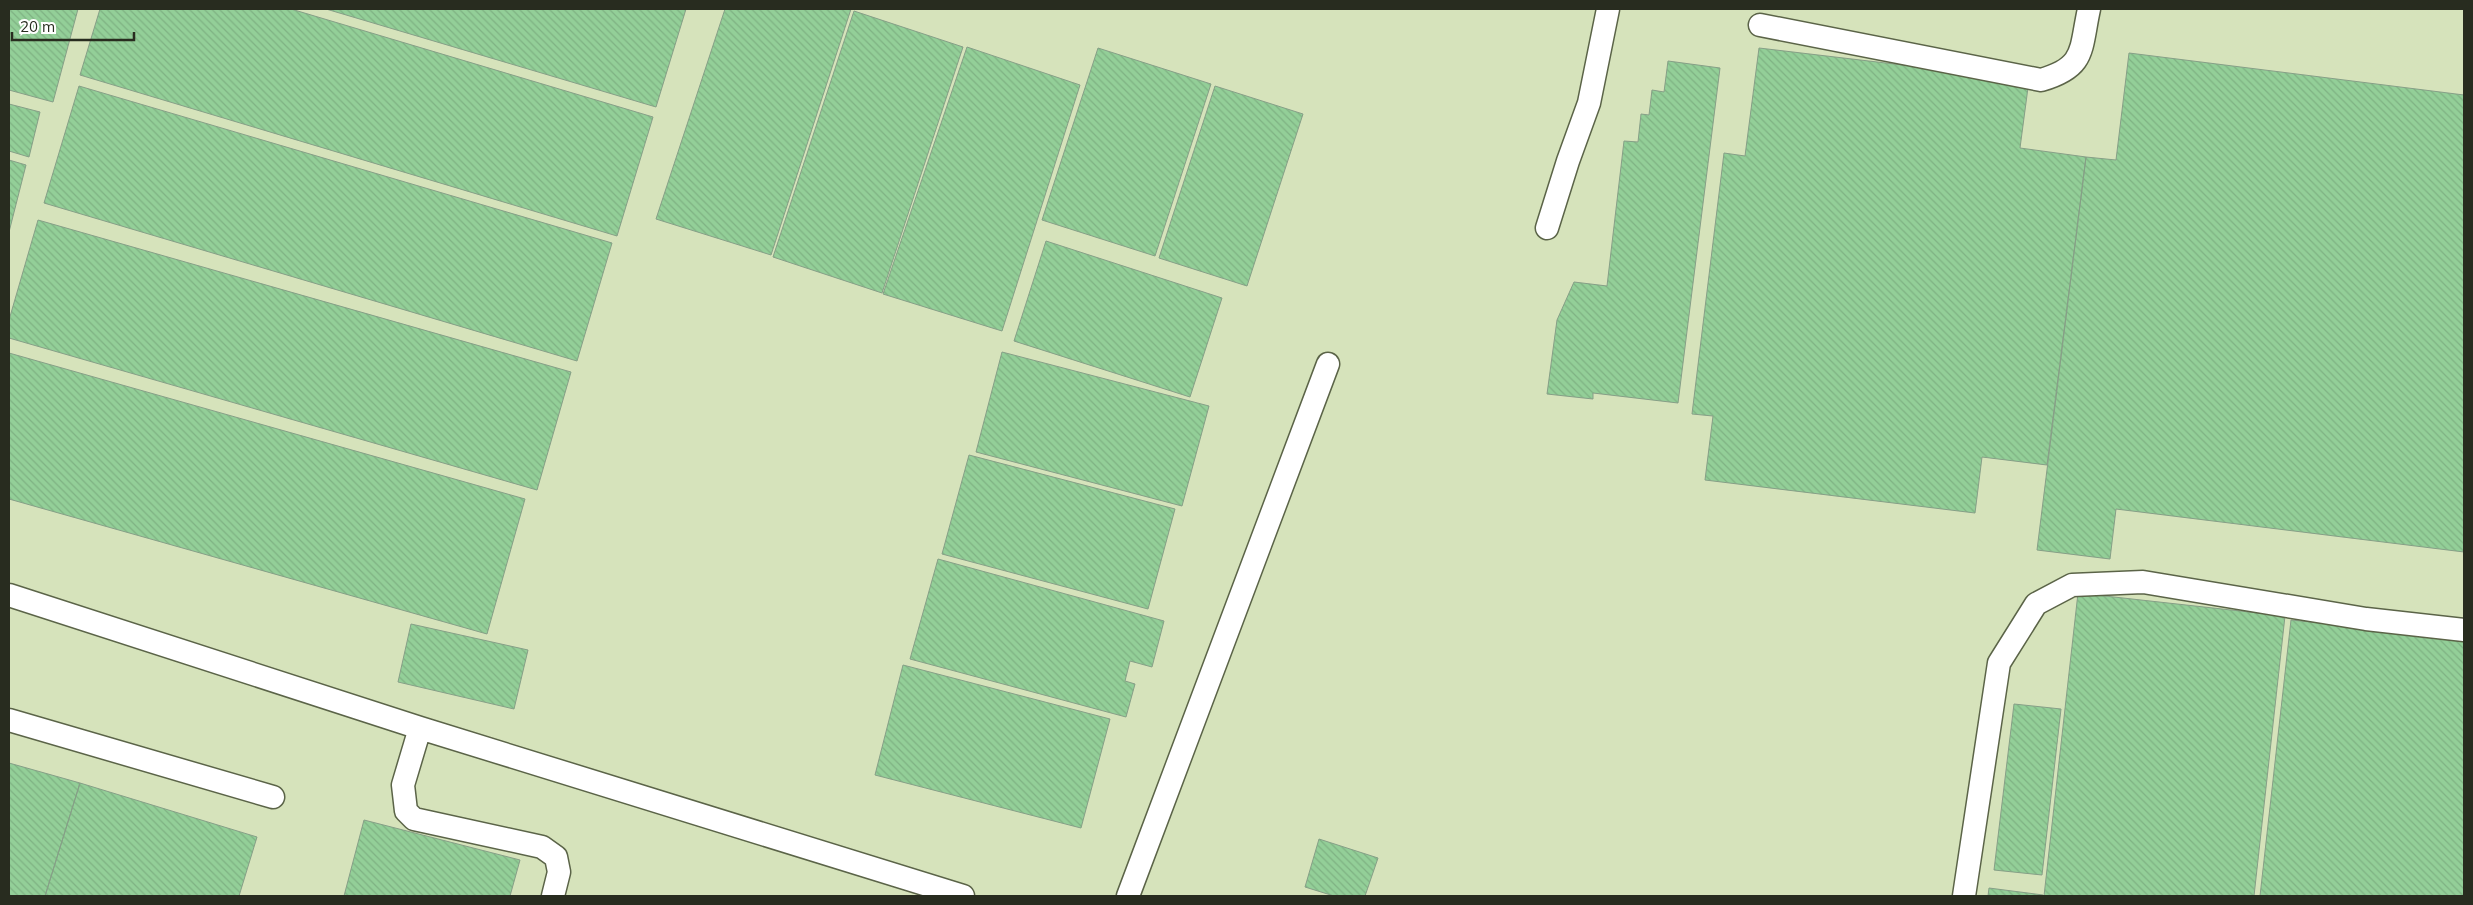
<svg xmlns="http://www.w3.org/2000/svg" width="2473" height="905" viewBox="0 0 2473 905" font-family="Mulish,sans-serif">
<style>
.built{fill:#d6e3bb}
.building{fill:url(#building-back-hatch);stroke:#869f87}
.lines{fill:none;stroke-linecap:round;stroke-linejoin:round}
.lane-casing{stroke:#5b6448;stroke-width:25}
.lane{stroke:#fff;stroke-width:22}
</style>
<defs>
<pattern id="building-back-hatch" width="6" height="6" patternUnits="userSpaceOnUse" patternTransform="scale(1.25)"><rect width="6" height="6" fill="#93cf98"/><path d="M-1 5l2 2M0 0l6 6M5-1l2 2" fill="none" stroke="#7fb283"/></pattern>
</defs>
<rect width="100%" height="100%" fill="#e2eccc"/>
<path class="built" d="M 9,9 L 2464,9 L 2464,896 L 9,896 Z"/>
<path class="building" d="M 9,9 L 78,9 L 53,102 L 9,90 Z
M 100,9 L 291,9 L 653,117 L 617,236 L 80,75 Z
M 326,9 L 686,9 L 656,107 Z
M 725,9 L 851,9 L 771,255 L 656,219 Z
M 854,11 L 963,47 L 882,293 L 773,257 Z
M 967,47 L 1080,85 L 1002,331 L 883,294 Z
M 1098,48 L 1211,84 L 1155,256 L 1042,220 Z
M 1759,48 L 2029,80 L 2020,148 L 2086,157 L 2047,465 L 1982,457 L 1975,513 L 1705,480 L 1713,416 L 1692,414 L 1724,153 L 1745,156 Z
M 2129,53 L 2464,95 L 2464,552 L 2116,509 L 2110,559 L 2037,550 L 2086,157 L 2116,160 Z
M 1668,61 L 1720,68 L 1678,403 L 1593,393 L 1593,399 L 1547,394 L 1557,320 L 1574,282 L 1607,286 L 1624,141 L 1638,142 L 1641,114 L 1649,115 L 1652,90 L 1664,92 Z
M 79,86 L 612,243 L 577,361 L 44,203 Z
M 1215,86 L 1303,114 L 1247,286 L 1159,258 Z
M 9,104 L 40,112 L 29,157 L 9,151 Z
M 9,160 L 26,165 L 9,232 Z
M 38,220 L 571,372 L 537,490 L 9,338 L 9,320 Z
M 1046,241 L 1222,298 L 1190,397 L 1014,341 Z
M 1002,352 L 1209,406 L 1182,506 L 976,452 Z
M 9,353 L 525,499 L 487,634 L 9,499 Z
M 969,455 L 1175,509 L 1148,609 L 942,554 Z
M 938,559 L 1164,621 L 1152,667 L 1130,661 L 1125,681 L 1135,684 L 1126,717 L 910,659 Z
M 2078,593 L 2285,616 L 2254,896 L 2044,896 Z
M 2291,620 L 2464,638 L 2464,896 L 2260,896 Z
M 411,624 L 528,650 L 514,709 L 398,682 Z
M 903,665 L 1110,719 L 1081,828 L 875,775 Z
M 2014,704 L 2061,709 L 2042,875 L 1994,870 Z
M 9,763 L 80,783 L 45,896 L 9,896 Z
M 80,783 L 257,837 L 239,896 L 45,896 Z
M 364,820 L 520,860 L 510,896 L 344,896 Z
M 1319,839 L 1378,858 L 1365,896 L 1334,896 L 1305,887 Z
M 1989,888 L 2043,895 L 2043,896 L 1988,896 Z"/>
<g class="lines">
<defs>
<path id="lane" d="M 1760,25 L 2041,80 C 2086,67 2080,50 2089,9
M 1547,228 L 1568,161 L 1589,103 L 1608,9
M 9,595 L 420,728 L 963,896
M 9,720 L 273,797
M 420,728 L 403,785 L 406,811 L 414,819 L 542,847 L 556,857 L 559,872 L 553,896
M 1128,896 L 1328,364
M 1964,896 L 1999,663 L 2036,604 L 2072,585 L 2143,582 L 2366,619 L 2464,630"/>
</defs>
<use href="#lane" class="lane-casing"/>
<use href="#lane" class="lane"/>
</g>
<rect width="2473" height="905" fill="none" stroke="#282c1f" stroke-width="20"/>
<path d="M12 32v8h122v-8" fill="none" stroke="#282c1f" stroke-width="2.5"/>
<text x="20" y="32" font-size="15" fill="#282c1f" stroke="#ffffff" stroke-width="4" paint-order="stroke">20 m</text>
</svg>
